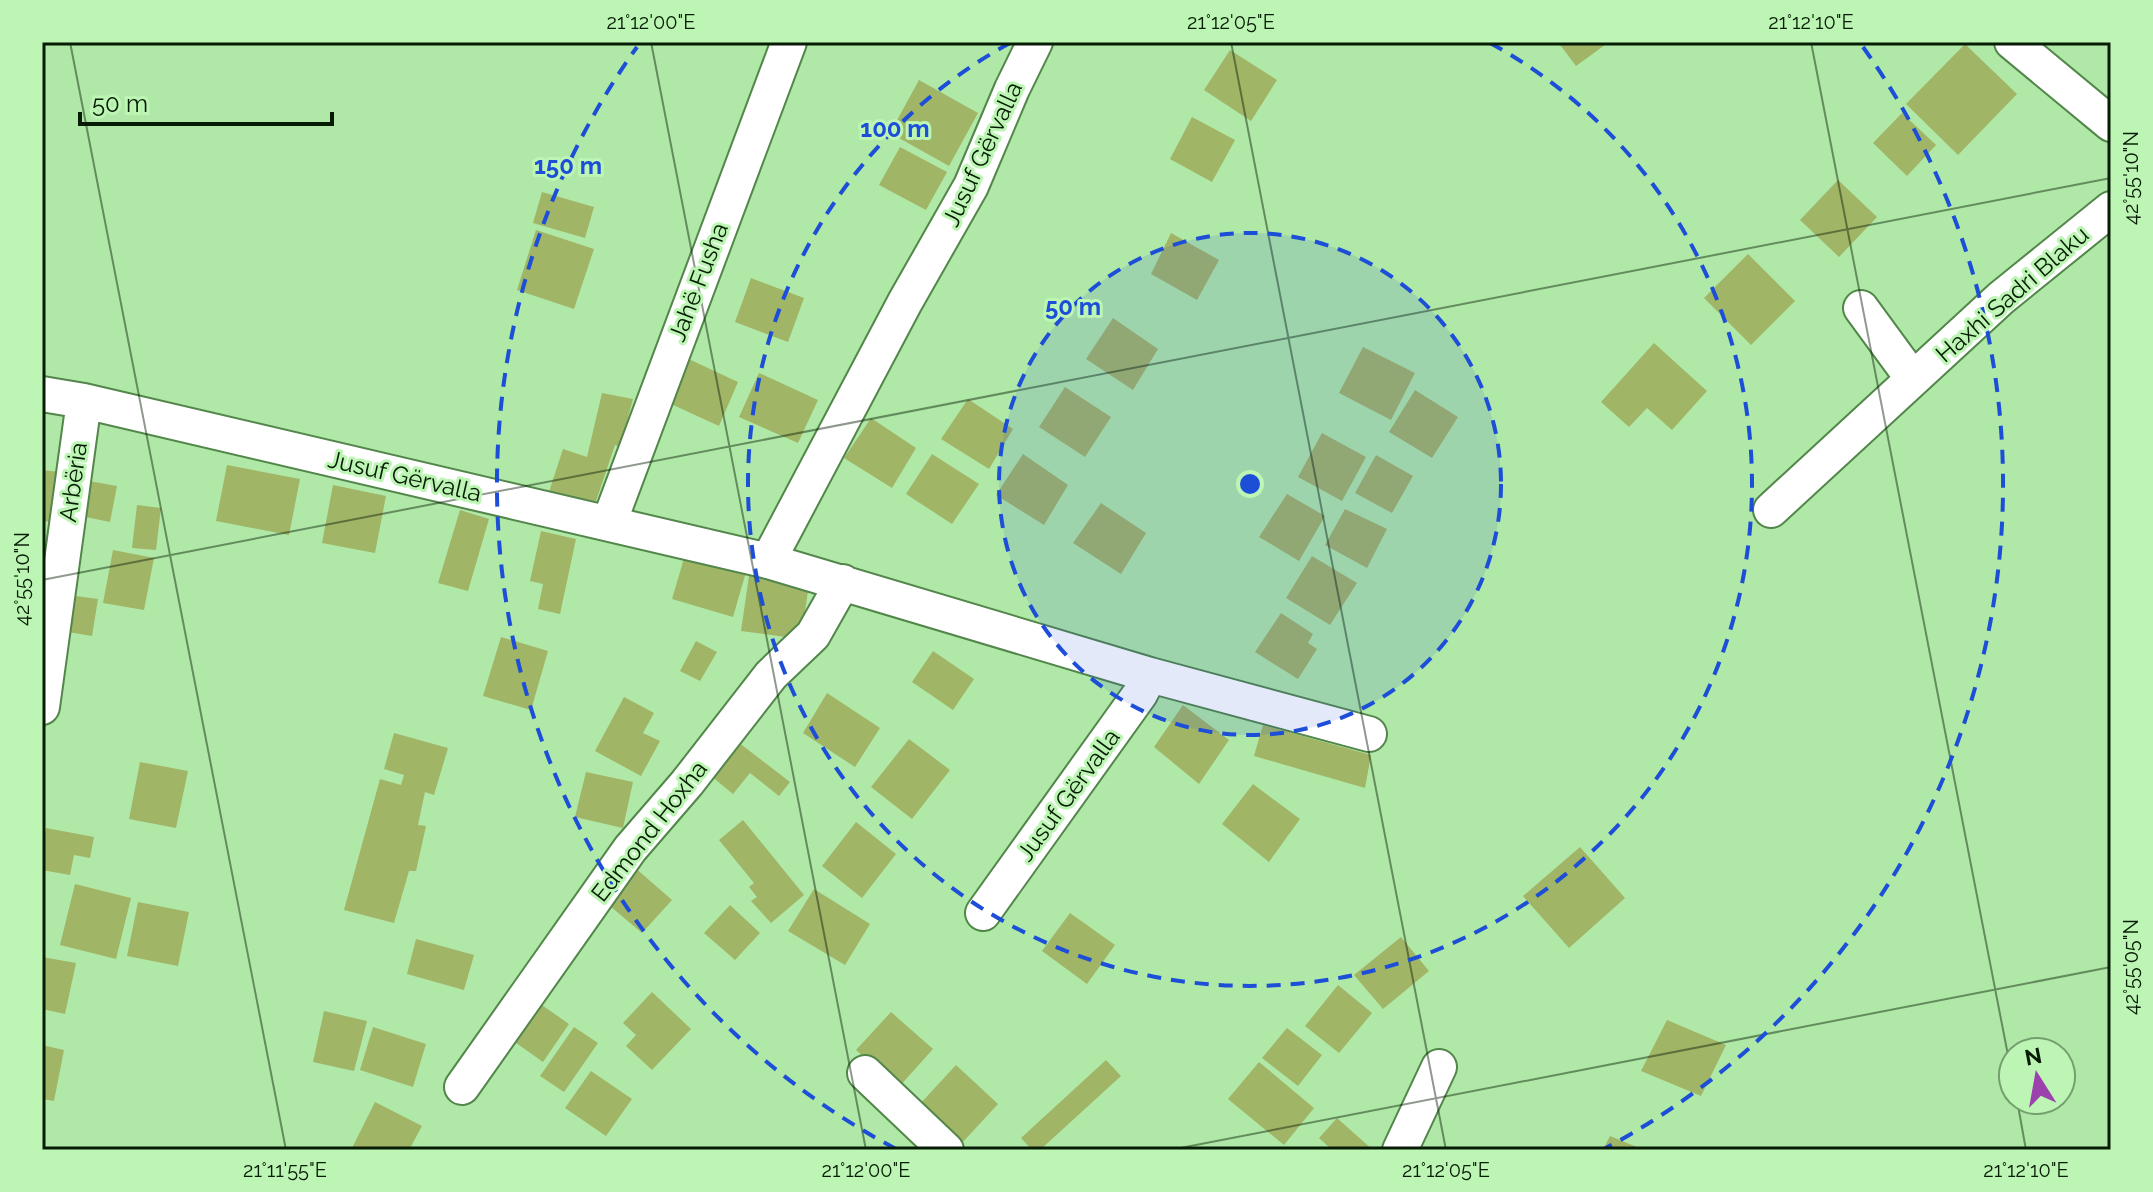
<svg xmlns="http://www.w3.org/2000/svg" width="2153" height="1192" viewBox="0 0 2153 1192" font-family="Raleway,sans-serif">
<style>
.building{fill:#a1b567}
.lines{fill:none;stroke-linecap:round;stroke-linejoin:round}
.street-casing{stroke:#52864a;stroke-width:38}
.street{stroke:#fff;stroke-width:34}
.ticks{fill:none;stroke:#071c04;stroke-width:2;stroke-opacity:0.45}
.ring{fill:none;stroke:#1d4ed8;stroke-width:4;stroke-dasharray:14 10}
.labels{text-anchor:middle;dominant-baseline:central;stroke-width:6;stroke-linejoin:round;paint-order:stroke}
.street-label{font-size:24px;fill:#071c04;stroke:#bdf6b4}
.centre{fill:#1d4ed8;stroke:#bdf6b4;stroke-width:4}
.ring-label{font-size:24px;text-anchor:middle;font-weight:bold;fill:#1d4ed8;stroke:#bdf6b4;stroke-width:6;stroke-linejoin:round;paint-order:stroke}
.neatline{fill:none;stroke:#071c04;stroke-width:3}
.ticks-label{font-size:20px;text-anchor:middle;fill:#071c04}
</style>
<rect width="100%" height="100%" fill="#b0e8a7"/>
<path class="building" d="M 1558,42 L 1609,42 L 1576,66 Z
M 1965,44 L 2017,94 L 1958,155 L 1906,104 Z
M 1230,50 L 1277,80 L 1251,121 L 1204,90 Z
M 919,80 L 978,113 L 949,166 L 890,133 Z
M 1902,113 L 1936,145 L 1907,176 L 1873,143 Z
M 1192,117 L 1235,140 L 1212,182 L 1170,159 Z
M 900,147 L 947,172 L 926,210 L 879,185 Z
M 1838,180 L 1877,217 L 1839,257 L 1800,220 Z
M 542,192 L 594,207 L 585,238 L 533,223 Z
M 536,230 L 594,249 L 574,309 L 517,290 Z
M 1171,233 L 1219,260 L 1197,300 L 1151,274 Z
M 1748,254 L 1795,301 L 1751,345 L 1704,298 Z
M 751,278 L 804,298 L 788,342 L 735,322 Z
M 1113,318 L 1158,349 L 1133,390 L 1086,359 Z
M 1654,343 L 1707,391 L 1672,430 L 1647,408 L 1629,427 L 1601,402 Z
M 1363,347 L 1415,373 L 1391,420 L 1339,393 Z
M 680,355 L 738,382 L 719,426 L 660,399 Z
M 759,373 L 818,400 L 798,443 L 739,417 Z
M 1065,387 L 1111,417 L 1085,457 L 1039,427 Z
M 1415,390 L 1458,417 L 1432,458 L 1389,432 Z
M 602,393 L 633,399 L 620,447 L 615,445 L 593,510 L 548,495 L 563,449 L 587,457 Z
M 968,399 L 1013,429 L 989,469 L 941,439 Z
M 871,418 L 916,448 L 892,488 L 844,458 Z
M 1322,433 L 1366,457 L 1342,501 L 1298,477 Z
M 932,454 L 979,484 L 952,524 L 906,494 Z
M 1023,454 L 1068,485 L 1044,525 L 996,495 Z
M 1376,455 L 1413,476 L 1392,513 L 1355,493 Z
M 227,465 L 300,479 L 289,535 L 216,521 Z
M 42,470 L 69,473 L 62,523 L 42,521 Z
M 78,479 L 117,486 L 110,522 L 71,514 Z
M 333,485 L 386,496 L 375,553 L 322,543 Z
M 1287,494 L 1325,516 L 1299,561 L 1259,537 Z
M 1101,503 L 1146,533 L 1121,574 L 1073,543 Z
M 137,505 L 161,508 L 156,550 L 132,548 Z
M 1345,509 L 1387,529 L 1367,568 L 1325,545 Z
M 460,510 L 489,519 L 468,591 L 438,583 Z
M 541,531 L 576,539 L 560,614 L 538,609 L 543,584 L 530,581 Z
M 113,550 L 154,558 L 144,610 L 103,603 Z
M 685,555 L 746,572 L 733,617 L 672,599 Z
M 1312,556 L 1357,583 L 1330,625 L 1286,598 Z
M 749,576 L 809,584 L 801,639 L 741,631 Z
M 61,594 L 98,599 L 92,636 L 56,630 Z
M 1281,613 L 1313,634 L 1308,643 L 1317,649 L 1298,679 L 1255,652 Z
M 501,637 L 548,651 L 531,710 L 483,696 Z
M 696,641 L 717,652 L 700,681 L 680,671 Z
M 933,651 L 974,679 L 953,710 L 912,682 Z
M 827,693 L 880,728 L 855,767 L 803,733 Z
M 624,697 L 654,713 L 643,733 L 660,741 L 641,776 L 595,751 Z
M 1183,705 L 1229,740 L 1199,784 L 1154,747 Z
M 1263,725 L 1371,755 L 1365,788 L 1254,756 Z
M 394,733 L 448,748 L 434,795 L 425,792 L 418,825 L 426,826 L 416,871 L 409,871 L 394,923 L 344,910 L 380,779 L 401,785 L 404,775 L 384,769 Z
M 909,739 L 950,770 L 912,819 L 871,787 Z
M 738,742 L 790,782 L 779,796 L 750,773 L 733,794 L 711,776 Z
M 140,762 L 188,771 L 176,828 L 129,819 Z
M 586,772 L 633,782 L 623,828 L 575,817 Z
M 1253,784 L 1300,819 L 1269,862 L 1222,824 Z
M 743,820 L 804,895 L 771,923 L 751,901 L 757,897 L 749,887 L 754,883 L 719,840 Z
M 856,822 L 896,854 L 862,898 L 822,866 Z
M 46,828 L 94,837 L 90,858 L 74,855 L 70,875 L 42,870 L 42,850 Z
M 1580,847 L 1625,898 L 1569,948 L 1523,896 Z
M 633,866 L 672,900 L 642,933 L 604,901 Z
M 75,884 L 131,898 L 116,959 L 60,945 Z
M 814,889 L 870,924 L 845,965 L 788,931 Z
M 138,902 L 189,912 L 178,966 L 127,956 Z
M 730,905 L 760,933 L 735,960 L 704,933 Z
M 1070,913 L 1115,945 L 1087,984 L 1042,951 Z
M 1401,937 L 1429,971 L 1383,1009 L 1354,975 Z
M 416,939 L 474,955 L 464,990 L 407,974 Z
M 42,957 L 76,963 L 65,1014 L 42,1009 Z
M 1338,985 L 1372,1013 L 1339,1053 L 1305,1026 Z
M 652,992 L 691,1029 L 652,1070 L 626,1046 L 636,1035 L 623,1023 Z
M 529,996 L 569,1024 L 543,1062 L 502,1033 Z
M 324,1011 L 367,1021 L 354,1071 L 313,1062 Z
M 891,1012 L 933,1049 L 898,1088 L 856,1050 Z
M 1667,1020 L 1726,1045 L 1701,1096 L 1641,1071 Z
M 373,1027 L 426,1044 L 413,1087 L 360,1070 Z
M 574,1027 L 598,1043 L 564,1092 L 540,1076 Z
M 1287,1028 L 1322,1055 L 1298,1086 L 1262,1058 Z
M 42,1045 L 64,1050 L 54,1101 L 42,1099 Z
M 1106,1060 L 1121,1076 L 1040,1150 L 1032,1150 L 1021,1138 Z
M 1259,1062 L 1314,1108 L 1284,1145 L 1228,1099 Z
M 956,1065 L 998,1104 L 961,1144 L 919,1105 Z
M 591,1071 L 632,1099 L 606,1136 L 565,1108 Z
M 375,1102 L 422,1126 L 409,1150 L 351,1150 Z
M 1337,1118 L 1373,1150 L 1332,1150 L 1319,1138 Z
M 1610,1136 L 1644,1150 L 1603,1150 Z"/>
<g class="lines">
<defs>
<path id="street" d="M 2012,42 L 2111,124
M 1861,308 L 1913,379
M 42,394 L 84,401 L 768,561 L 1150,675 L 1369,734
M 1771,510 L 2001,298 L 2111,209
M 609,523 L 789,42
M 768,561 L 905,302 L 971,186 L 1012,89 L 1035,42
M 42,707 L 84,401
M 983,913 L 1140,694 L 1150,675
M 865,1073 L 946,1150
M 462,1087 L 630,849 L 687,783 L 771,675 L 813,635 L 843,582
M 1400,1150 L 1439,1067"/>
</defs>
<use href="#street" class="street-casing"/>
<use href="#street" class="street"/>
</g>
<path class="ticks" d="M 70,42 L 286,1150M 651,42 L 866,1150M 1231,42 L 1446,1150M 1811,42 L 2013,1081M 42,580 L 2111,178M 2017,1100 L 2026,1150M 1170,1150 L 2111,967"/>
<circle cx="1250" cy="484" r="251" fill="#1d4ed8" fill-opacity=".12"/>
<g class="ring">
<circle cx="1250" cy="484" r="251"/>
<path d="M1490 43A502 502 0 1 1 1010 43"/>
<path d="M896 1149A753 753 0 0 1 637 47M1863 47A753 753 0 0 1 1604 1149"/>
</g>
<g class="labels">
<g class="street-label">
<text transform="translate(982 154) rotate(-65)">Jusuf Gërvalla</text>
<text transform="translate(698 282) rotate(-69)">Jahë Fusha</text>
<text transform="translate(2012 294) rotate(-41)">Haxhi Sadri Blaku</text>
<text transform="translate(405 476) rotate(13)">Jusuf Gërvalla</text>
<text transform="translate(73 482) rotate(-82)">Arbëria</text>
<text transform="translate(1068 795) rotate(-54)">Jusuf Gërvalla</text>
<text transform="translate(649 831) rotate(-52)">Edmond Hoxha</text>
</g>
</g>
<circle cx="1250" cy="484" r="12" class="centre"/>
<g class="ring-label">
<text x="895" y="137">100 m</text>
<text x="568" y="174">150 m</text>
<text x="1073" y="315">50 m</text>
</g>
<rect width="2153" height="1192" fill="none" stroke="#bdf6b4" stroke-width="88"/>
<g transform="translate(2037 1076) rotate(349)"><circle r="38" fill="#bdf6b4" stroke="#749f6e" stroke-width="2"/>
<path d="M0-6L14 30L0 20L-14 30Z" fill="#9c42ad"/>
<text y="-12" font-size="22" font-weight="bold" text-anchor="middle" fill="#071c04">N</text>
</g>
<path d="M80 112v12h252v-12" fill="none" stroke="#071c04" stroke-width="4"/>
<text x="92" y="112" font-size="24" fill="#071c04" stroke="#bdf6b4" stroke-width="6" paint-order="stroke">50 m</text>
<rect x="44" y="44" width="2065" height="1104" class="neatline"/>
<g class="ticks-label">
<text x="651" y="29">21°12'00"E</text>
<text x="1231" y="29">21°12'05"E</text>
<text x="1811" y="29">21°12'10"E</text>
<text transform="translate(2131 178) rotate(-90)" y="7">42°55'10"N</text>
<text transform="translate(22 579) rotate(-90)" y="7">42°55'10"N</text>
<text transform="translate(2131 967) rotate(-90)" y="7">42°55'05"N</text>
<text x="285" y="1177">21°11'55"E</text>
<text x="866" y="1177">21°12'00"E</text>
<text x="1446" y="1177">21°12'05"E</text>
<text x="2026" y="1177">21°12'10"E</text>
</g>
</svg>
